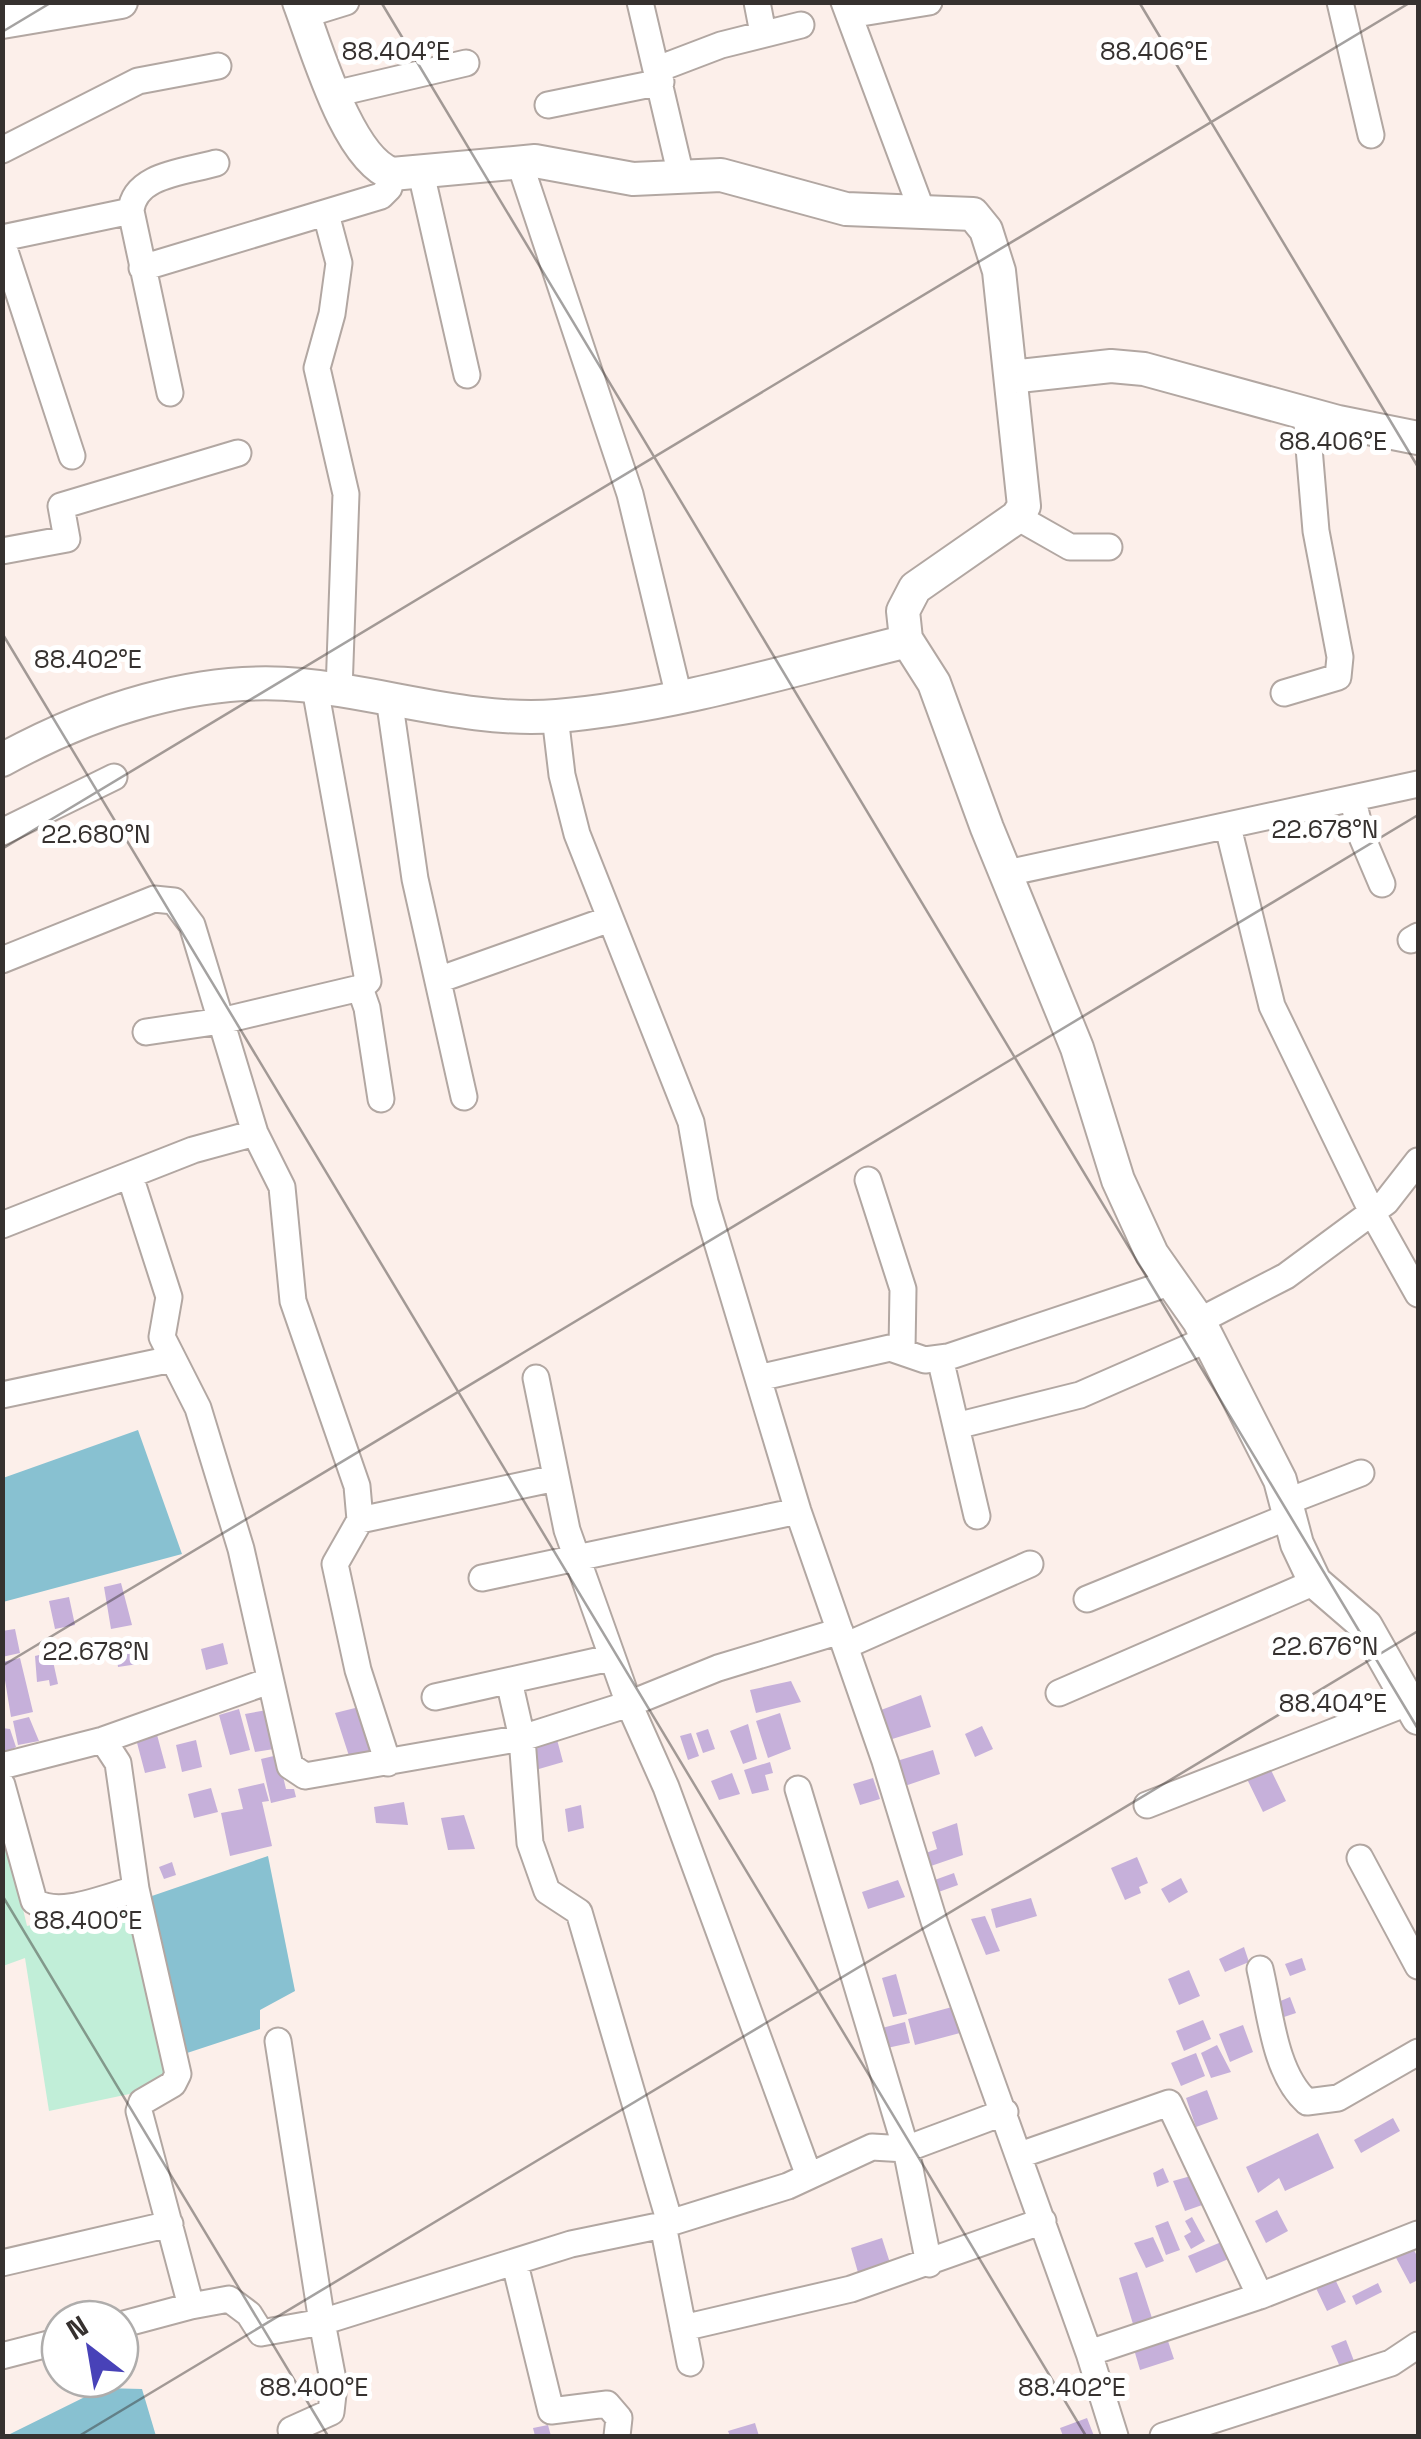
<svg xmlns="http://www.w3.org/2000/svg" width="1421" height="2439" viewBox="0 0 1421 2439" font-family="'Space Grotesk',sans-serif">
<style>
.green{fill:#c1eed8}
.water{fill:#88c1d1}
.building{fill:#c6b0da}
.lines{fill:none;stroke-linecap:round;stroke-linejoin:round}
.minor-casing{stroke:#b2a7a2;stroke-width:29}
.tertiary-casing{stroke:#b2a7a2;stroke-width:36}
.minor{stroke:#fff;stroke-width:25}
.tertiary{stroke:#fff;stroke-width:32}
.ticks{fill:none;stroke:#36312f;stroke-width:2.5;stroke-opacity:0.45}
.ticks-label{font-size:25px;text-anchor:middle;fill:#36312f;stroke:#fff;stroke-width:10;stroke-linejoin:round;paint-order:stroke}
</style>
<rect width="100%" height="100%" fill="#fcefea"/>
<path class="green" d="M 2,1821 L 27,1926 L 131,1900 L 172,2085 L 49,2111 L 25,1958 L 3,1966 Z"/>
<path class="water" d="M 138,1430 L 182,1554 L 3,1602 L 3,1478 Z
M 268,1856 L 295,1991 L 260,2010 L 260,2029 L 181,2055 L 149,1897 Z
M 103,2388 L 142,2389 L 156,2436 L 6,2436 Z"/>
<path class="building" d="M 121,1583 L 132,1625 L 111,1629 L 104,1587 Z
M 69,1597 L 75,1625 L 55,1629 L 49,1601 Z
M 15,1629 L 20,1653 L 2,1657 L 2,1631 Z
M 223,1643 L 228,1664 L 206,1670 L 201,1649 Z
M 137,1648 L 138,1664 L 118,1667 L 116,1651 Z
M 51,1652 L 58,1684 L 50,1686 L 49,1680 L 37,1682 L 35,1656 Z
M 20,1658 L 33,1712 L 11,1717 L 2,1662 Z
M 791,1681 L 801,1702 L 756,1713 L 750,1690 Z
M 921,1695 L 931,1727 L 889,1740 L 881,1710 Z
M 359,1707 L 370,1752 L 350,1759 L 335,1713 Z
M 239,1709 L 250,1750 L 230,1755 L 219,1715 Z
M 267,1710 L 274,1749 L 255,1752 L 245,1714 Z
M 780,1713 L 791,1749 L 768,1758 L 756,1721 Z
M 29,1717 L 39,1741 L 18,1745 L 13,1721 Z
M 748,1724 L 757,1759 L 743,1764 L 730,1731 Z
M 982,1726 L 993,1749 L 975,1757 L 965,1734 Z
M 2,1728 L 10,1729 L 16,1747 L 2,1754 Z
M 708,1729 L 715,1749 L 703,1753 L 696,1733 Z
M 156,1731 L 166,1768 L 145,1773 L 136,1739 Z
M 555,1732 L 563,1762 L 532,1771 L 526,1750 L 540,1746 Z
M 691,1733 L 699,1756 L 688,1760 L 680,1736 Z
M 196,1740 L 202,1767 L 182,1772 L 176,1745 Z
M 933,1750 L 940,1774 L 896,1789 L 890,1763 Z
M 278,1755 L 286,1789 L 294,1789 L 296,1797 L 271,1803 L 261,1759 Z
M 770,1762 L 773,1773 L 765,1775 L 769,1790 L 752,1794 L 744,1770 Z
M 1270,1768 L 1286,1801 L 1263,1812 L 1247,1779 Z
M 732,1773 L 740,1794 L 719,1800 L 711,1781 Z
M 873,1778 L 880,1799 L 860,1805 L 853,1784 Z
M 264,1783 L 269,1801 L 262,1802 L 272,1846 L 230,1856 L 221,1813 L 243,1809 L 238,1789 Z
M 211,1788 L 218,1812 L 194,1818 L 188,1794 Z
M 404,1802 L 408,1825 L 376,1823 L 374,1807 Z
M 581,1805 L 584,1828 L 568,1832 L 565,1809 Z
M 464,1815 L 475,1849 L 448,1850 L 441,1818 Z
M 957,1823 L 963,1855 L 928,1867 L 923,1854 L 937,1849 L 932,1832 Z
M 1137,1857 L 1148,1883 L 1139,1887 L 1141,1893 L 1125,1900 L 1111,1868 Z
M 172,1862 L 176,1875 L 164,1879 L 159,1867 Z
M 954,1873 L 958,1885 L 933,1894 L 929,1882 Z
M 1181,1878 L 1188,1892 L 1169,1903 L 1161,1889 Z
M 898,1880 L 905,1897 L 868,1909 L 862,1892 Z
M 1031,1898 L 1037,1916 L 996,1928 L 991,1909 Z
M 985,1916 L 1000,1951 L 986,1955 L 971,1919 Z
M 1244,1947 L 1249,1962 L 1225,1972 L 1219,1959 Z
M 1302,1958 L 1306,1970 L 1290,1976 L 1285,1964 Z
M 1189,1970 L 1200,1996 L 1179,2005 L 1168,1979 Z
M 896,1974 L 907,2014 L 893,2017 L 882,1978 Z
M 1290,1997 L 1296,2013 L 1284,2017 L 1278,2002 Z
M 952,2007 L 960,2033 L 915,2045 L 908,2019 Z
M 1203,2020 L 1211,2039 L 1184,2051 L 1176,2031 Z
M 905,2022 L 910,2043 L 887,2048 L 882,2028 Z
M 1243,2025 L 1253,2052 L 1230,2062 L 1219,2034 Z
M 1217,2045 L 1231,2072 L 1211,2078 L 1201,2053 Z
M 1196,2053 L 1205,2076 L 1181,2086 L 1171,2063 Z
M 1207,2090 L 1218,2119 L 1196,2127 L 1186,2098 Z
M 1393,2118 L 1400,2131 L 1361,2153 L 1354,2140 Z
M 1318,2133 L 1334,2168 L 1285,2191 L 1279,2178 L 1258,2193 L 1246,2167 Z
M 1163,2168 L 1169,2182 L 1157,2187 L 1153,2173 Z
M 1198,2174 L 1208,2203 L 1185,2211 L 1173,2181 Z
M 1277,2210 L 1288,2231 L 1266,2243 L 1255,2221 Z
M 1192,2217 L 1205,2241 L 1191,2249 L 1184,2236 L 1191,2232 L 1185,2221 Z
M 1168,2221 L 1180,2250 L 1166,2255 L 1155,2226 Z
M 1153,2237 L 1164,2261 L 1146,2268 L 1134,2243 Z
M 882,2238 L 891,2266 L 859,2276 L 851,2248 Z
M 1226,2240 L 1233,2257 L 1196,2273 L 1188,2256 Z
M 1412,2246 L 1418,2258 L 1418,2280 L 1410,2284 L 1395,2256 Z
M 1137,2272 L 1152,2318 L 1133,2324 L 1119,2278 Z
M 1333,2275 L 1346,2302 L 1327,2311 L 1314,2284 Z
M 1378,2283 L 1382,2292 L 1356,2305 L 1352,2296 Z
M 1166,2335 L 1174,2359 L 1140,2370 L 1133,2346 Z
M 1346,2340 L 1354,2361 L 1340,2367 L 1331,2346 Z
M 1087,2418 L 1094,2436 L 1063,2436 L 1060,2428 Z
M 755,2423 L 759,2436 L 730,2436 L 728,2431 Z
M 548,2425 L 551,2436 L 535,2436 L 533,2428 Z"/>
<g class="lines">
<defs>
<path id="minor" d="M 640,2 L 681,176
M 757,2 L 763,33
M 844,2 L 922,211
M 1340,2 L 1371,135
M 304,15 L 346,2
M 849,15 L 929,2
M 658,69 L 721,45 L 801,25
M 334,94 L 466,63
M 548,105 L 661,82
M 2,150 L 138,81 L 218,66
M 519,161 L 630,494 L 679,697
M 421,173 L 467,375
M 131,211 C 134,174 186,172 216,163
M 326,214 L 339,263 L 332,314 L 317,368 L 346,494 L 339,691
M 2,238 L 131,211 L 170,393
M 2,242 L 72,456
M 142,268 L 381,196 L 389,188 L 392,174
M 1017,517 L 1070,547 L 1109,547
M 2,551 L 67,539 L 61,506 L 238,453
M 1284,693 L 1338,677 L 1340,657 L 1316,531 L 1306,412
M 389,698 L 415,879 L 464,1097
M 555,716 L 562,775 L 577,834 L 691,1122 L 705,1202 L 798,1511 L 885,1761 L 934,1921 L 1089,2353
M 1353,801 L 1362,837 L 1382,884
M 1228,827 L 1272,1006 L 1372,1212 L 1418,1294
M 2,832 L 114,777
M 1007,873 L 1418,784
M 1411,940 L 1418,936
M 2,960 L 154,899 L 174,901 L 192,925 L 255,1133
M 441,979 L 610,919
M 360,988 L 367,1008 L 381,1099
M 146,1032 L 221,1021 L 360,988 L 368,981 L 315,688
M 130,1176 L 169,1297 L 162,1337 L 198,1408 L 241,1549 L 290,1766 L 305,1776 L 522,1738 L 530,1843 L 547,1891 L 579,1912 L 670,2223
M 868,1180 L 903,1289 L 902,1349
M 2,1225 L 193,1150 L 255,1133 L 282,1187 L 293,1301 L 357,1486 L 360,1520 L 335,1564 L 358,1670 L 388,1763
M 1199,1321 L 1286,1276 L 1386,1202 L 1418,1161
M 940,1358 L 977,1516
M 536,1378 L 567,1530 L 629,1704 L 718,1668 L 840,1631
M 758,1378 L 890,1348 L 925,1360 L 948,1357 L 1172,1282
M 2,1395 L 172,1359
M 956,1426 L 1080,1395 L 1208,1339
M 1286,1502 L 1361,1473
M 360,1520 L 556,1478
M 482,1578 L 798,1511
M 1087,1599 L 1290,1516
M 845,1646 L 1030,1564
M 509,1681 L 522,1738 L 629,1704 L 666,1787 L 809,2176
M 1059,1693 L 1315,1582
M 435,1697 L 610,1658
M 103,1740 L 118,1763 L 136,1889
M 2,1766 L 103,1740 L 269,1681
M 2,1785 L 34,1901 C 59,1919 108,1896 136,1889 L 178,2074 L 173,2084 L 142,2102 L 139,2111 L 191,2306 L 229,2299 L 249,2314 L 261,2333 L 322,2322 L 334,2385 L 331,2412 L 291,2430 L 293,2436
M 798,1789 L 906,2149 L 929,2264
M 1147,1805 L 1412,1701
M 1360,1858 L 1418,1966
M 1260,1969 C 1270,2010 1274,2073 1307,2102 L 1338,2098 L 1418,2052
M 278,2041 L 322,2322 L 571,2244 L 663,2225 L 788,2186 L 872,2147 L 906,2149 L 1005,2112
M 1020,2155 L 1169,2103 L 1260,2296
M 663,2225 L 690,2363
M 2,2263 L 170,2224
M 515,2264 L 551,2411 L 607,2404 L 619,2418 L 617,2436
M 120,2325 L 191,2306
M 683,2328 L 851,2289 L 1043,2221
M 2,2356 L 60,2341
M 1115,2436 L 1089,2353 L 1260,2296 L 1418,2234
M 1163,2436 L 1391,2363 L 1418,2345"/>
<path id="tertiary" d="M 2,22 L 121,2
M 1011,377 L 1111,366 L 1144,369 L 1338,422 L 1418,438
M 906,639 L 934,683 L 987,828 L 1077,1048 L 1118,1180 L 1152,1254 L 1199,1321 L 1280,1480 L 1297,1544 L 1315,1582 L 1366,1626 L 1418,1718
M 2,760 C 91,711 198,675 301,685 C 385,693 472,723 557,716 C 673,706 787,671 900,643 L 906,639 L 903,611 L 915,588 L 1017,517 L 1024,506 L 999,271 L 986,230 L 973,214 L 846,209 L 721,175 L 633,179 L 535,161 L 392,174 C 347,158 316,46 299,2"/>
</defs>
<use href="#minor" class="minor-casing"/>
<use href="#tertiary" class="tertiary-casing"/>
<use href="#minor" class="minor"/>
<use href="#tertiary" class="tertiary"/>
</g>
<path class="ticks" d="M 381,2 L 1418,1729M 1139,2 L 1418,467M 2,32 L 52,2M 2,633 L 1086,2436M 2,849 L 1411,2M 2,1666 L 1418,815M 2,1895 L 328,2436M 79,2436 L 1418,1631"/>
<g class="ticks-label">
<text x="396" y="60">88.404°E</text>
<text x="1154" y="60">88.406°E</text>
<text x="1333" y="450">88.406°E</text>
<text x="88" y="668">88.402°E</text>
<text x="1325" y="838">22.678°N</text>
<text x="96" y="843">22.680°N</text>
<text x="1325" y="1655">22.676°N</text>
<text x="96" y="1660">22.678°N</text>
<text x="1333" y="1712">88.404°E</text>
<text x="88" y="1929">88.400°E</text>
<text x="314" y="2396">88.400°E</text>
<text x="1072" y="2396">88.402°E</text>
</g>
<rect width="1421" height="2439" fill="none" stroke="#36312f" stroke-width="10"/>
<g transform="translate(90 2349) rotate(329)"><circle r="48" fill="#ffffff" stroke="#afadac" stroke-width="2.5"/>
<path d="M0-8L18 38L0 25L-18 38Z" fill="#4842b8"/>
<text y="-15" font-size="28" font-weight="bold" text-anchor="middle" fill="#36312f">N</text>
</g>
</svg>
